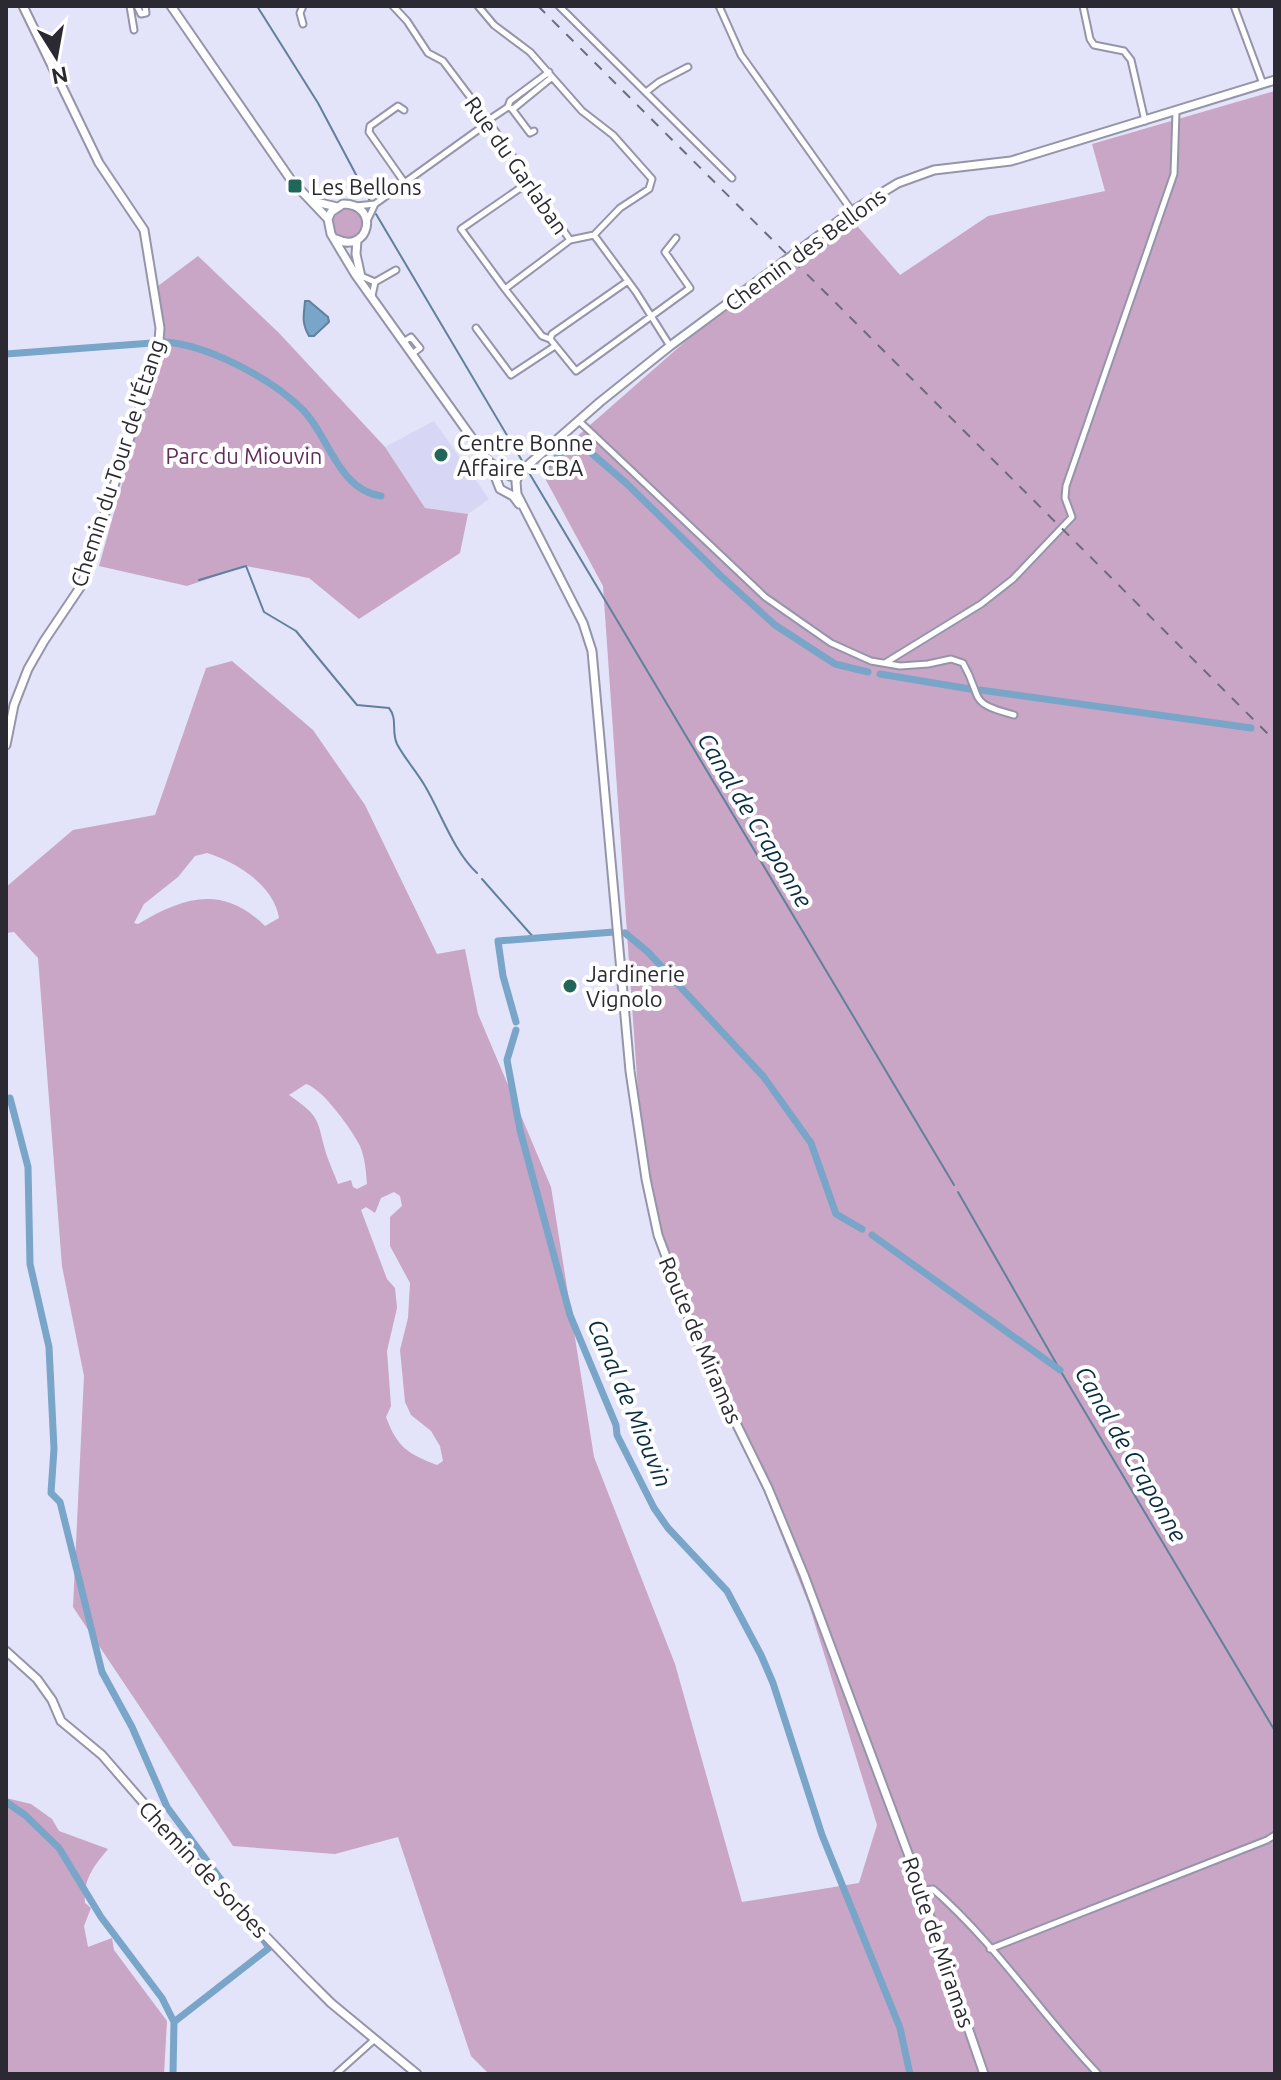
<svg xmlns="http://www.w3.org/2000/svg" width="1281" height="2080" viewBox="0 0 1281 2080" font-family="Ubuntu,sans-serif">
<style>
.built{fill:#d7d7f5}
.green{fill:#c9a6c5;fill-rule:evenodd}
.water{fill:#78a5c8;stroke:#61809b;stroke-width:2}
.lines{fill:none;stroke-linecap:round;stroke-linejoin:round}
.stream{stroke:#61809b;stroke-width:2}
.canal{stroke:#78a5c8;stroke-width:7}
.street-casing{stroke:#9595aa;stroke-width:9}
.secondary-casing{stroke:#9595aa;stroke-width:11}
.street{stroke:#fff;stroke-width:5}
.secondary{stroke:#fff;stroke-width:7}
.rail{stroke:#6c6b79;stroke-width:2;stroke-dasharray:10 10;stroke-linecap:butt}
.poi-dot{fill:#216658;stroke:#fff;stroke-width:3}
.labels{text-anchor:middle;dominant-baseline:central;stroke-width:8;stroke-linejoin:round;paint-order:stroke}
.street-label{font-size:22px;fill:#2b2a33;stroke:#fff}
.poi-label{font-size:22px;fill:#2b2a33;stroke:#fff;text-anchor:start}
.park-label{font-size:22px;fill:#5f2c5c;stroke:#fff}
.water-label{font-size:24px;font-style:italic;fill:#082d45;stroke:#fff}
</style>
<rect width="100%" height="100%" fill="#e3e3f9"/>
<path class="built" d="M 434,421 L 489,499 L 468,514 L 425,509 L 385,447 Z"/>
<path class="green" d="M 1275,91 L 1275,2074 L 489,2074 L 471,2056 L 398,1837 L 335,1854 L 233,1846 L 73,1607 L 84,1376 L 62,1266 L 38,958 L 14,932 L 6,933 L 6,887 L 73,830 L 155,815 L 206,668 L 232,661 L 313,730 L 365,805 L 437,954 L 465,949 L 478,1014 L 551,1187 L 594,1457 L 675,1664 L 742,1902 L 859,1883 L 877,1825 L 809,1605 L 645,1193 L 603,586 L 540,469 L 695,333 L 852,220 L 900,275 L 988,216 L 1105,191 L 1092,144 ZM 207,853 C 236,862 274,885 279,918 L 265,926 C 223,885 185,896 138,924 L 134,923 L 144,904 L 178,877 L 195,856 ZM 306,1084 C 323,1089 352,1130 360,1146 C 365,1158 366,1171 367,1184 L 357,1189 L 353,1187 L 351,1180 L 338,1184 C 334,1173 329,1163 326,1153 C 316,1119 322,1118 289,1095 ZM 394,1192 L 400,1196 L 402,1206 L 390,1217 L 390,1246 L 410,1283 L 408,1318 L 400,1350 L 405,1402 L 411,1415 L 431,1431 L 440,1446 L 443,1461 L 437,1465 C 408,1454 397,1447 386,1417 L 391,1406 L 387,1351 L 397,1308 L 395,1288 L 387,1279 L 361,1210 L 366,1207 L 375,1213 L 381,1198 Z
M333 224a15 15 0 1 1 30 0a15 15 0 1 1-30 0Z
M 198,256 L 279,333 L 385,447 L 425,508 L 468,514 L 460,553 L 359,619 L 309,578 L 246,566 L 187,586 L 99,566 L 162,342 L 158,286 Z
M 6,1798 L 31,1804 L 52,1819 L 59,1831 L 108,1849 C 94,1866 83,1879 85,1903 L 91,1908 L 84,1926 L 88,1947 L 112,1938 L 114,1950 L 167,2021 L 164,2074 L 6,2074 Z"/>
<path class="water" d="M 305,301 L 309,301 L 328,317 L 329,322 L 314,336 L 309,336 C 301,322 304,315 305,301 Z"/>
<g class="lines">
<path class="stream" d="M 257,6 L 318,103 L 370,201
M 376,214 L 524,464
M 528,471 L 954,1185
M 199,580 L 246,566 L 264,612 L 296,631 L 357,705 L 389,708 C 398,719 391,731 397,744 C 405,759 417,772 425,786 C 442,815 453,850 477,873
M 482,879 L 535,939
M 958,1192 L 1060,1370 L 1275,1731"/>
<path class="canal" d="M 165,342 C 208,345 270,378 301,408 C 329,435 337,489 381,496
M 6,354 L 152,343
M 547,466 L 572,444 L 582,445 L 626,483 L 721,576 L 775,625 L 835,664 L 868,672
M 880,674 L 970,689
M 980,690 L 1251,728
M 625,933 L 648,952 L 763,1076 L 811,1143 L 836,1214 L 862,1229
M 516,1022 L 503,976 L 498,941 L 614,932
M 516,1030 L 507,1060 L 520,1130 L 570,1315 L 616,1425 L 617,1435 L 654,1508 L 668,1528 L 727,1591 L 761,1655 L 773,1683 L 822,1835 L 900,2028 L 910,2074
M 10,1098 L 28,1167 L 30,1264 L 49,1347 L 54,1449 L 51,1493 L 60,1502 L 102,1672 L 132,1727 L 167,1807 L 234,1897
M 872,1235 L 1060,1370
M 6,1802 L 25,1815 L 59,1848 L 101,1917 L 162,1998 L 174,2022 L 269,1948 L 263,1939
M 173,2074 L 174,2022"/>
<defs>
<path id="street" d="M 130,6 L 134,30
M 137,6 L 141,14 L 146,13 L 145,6
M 393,6 L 407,21 L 428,53 L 443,61 L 489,122 L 570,240 L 594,235 L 636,292 L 670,346
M 478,6 L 494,25 L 530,52 L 582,111 L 613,135 L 652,179 L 649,189 L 620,208 L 594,235
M 559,6 L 732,178
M 719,6 L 741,55 L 852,211
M 1083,6 L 1090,39 L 1094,45 L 1124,51 L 1131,60 L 1145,121
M 1234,6 L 1263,84
M 303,24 L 300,13 L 303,6
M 646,92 L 659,82 L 688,67
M 508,107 L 513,109 L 551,78
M 512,109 L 530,133 L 534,131
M 404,110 L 398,106 L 370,126 L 369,132 L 404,182
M 487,121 L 508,107 L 510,101 L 549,72
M 529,182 L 461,229 L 505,289 L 570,240
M 375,204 L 489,122
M 356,206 L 375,204 L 367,221
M 361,276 L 375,282 L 372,296
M 628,281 L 552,334 L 550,339 L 576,371 L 690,288 L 665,252 L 676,238
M 375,282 L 396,270
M 505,289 L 542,336 L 550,339
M 476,328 L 511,375 L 555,346
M 403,342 L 411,337 L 420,348 L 412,354
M 579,421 L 765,597 L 831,643 L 871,661 L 900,666 L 928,664 L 951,659 L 963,663 C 984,700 966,702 1014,715
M 885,663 L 981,604 L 1013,579 L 1072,517 L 1065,498 L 1066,486 L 1174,174 L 1176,111
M 922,1890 L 933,1889 C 995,1943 1041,2014 1098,2074
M 990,1949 L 1267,1840 L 1275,1835
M 336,2074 L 375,2039"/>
<path id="secondary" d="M 171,6 L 291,180 L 328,219
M 312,201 L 337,207
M 336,239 C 369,255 381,204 343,204 L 331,212 L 328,219 L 331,234 L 355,274 L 489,462 L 513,477
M 357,240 L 356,254 L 361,277
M 492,468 L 500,489 L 513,496 L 519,504
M 519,473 L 516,482 L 517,494 L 583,623 L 592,651 L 630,1071 L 646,1179 L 658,1235 L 703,1356 L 768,1488 L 804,1575 L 909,1856 L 984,2074
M 510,476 L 519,473 L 600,402 L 670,346 L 852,211 L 898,183 L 934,170 L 1011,161 L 1275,80
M 6,745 L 14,705 L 28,669 L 44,641 L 81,586 L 158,352 L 160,328 L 144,230 L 99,163 L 23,6
M 6,1651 L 37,1679 L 52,1700 L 61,1721 L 102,1755 L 200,1868 L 304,1976 L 331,2003 L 417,2074"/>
</defs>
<use href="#street" class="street-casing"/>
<use href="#secondary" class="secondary-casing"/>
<use href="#street" class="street"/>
<use href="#secondary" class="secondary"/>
<path class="rail" d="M 538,6 L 1275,741"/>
</g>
<g class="poi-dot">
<rect x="287" y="178" width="16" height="16" rx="4"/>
<circle cx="441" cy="455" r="8"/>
<circle cx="570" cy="986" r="8"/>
</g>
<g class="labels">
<g class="street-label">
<text transform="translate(517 165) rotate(55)">Rue du Garlaban</text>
<text transform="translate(805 249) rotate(-36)">Chemin des Bellons</text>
<text transform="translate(117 463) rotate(-72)">Chemin du Tour de l'Étang</text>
<text transform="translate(701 1340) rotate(67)">Route de Miramas</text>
<text transform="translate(204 1869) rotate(47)">Chemin de Sorbes</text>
<text transform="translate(939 1942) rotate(71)">Route de Miramas</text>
</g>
<g class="poi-label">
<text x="311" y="186">Les Bellons</text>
<text x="457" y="442">Centre Bonne<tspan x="457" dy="25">Affaire - CBA</tspan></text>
<text x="586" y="973">Jardinerie<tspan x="586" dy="25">Vignolo</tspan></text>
</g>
<g class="park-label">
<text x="244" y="455">Parc du Miouvin</text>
</g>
<g class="water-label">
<text transform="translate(755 820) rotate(59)">Canal de Craponne</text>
<text transform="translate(630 1403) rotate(67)">Canal de Miouvin</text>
<text transform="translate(1131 1454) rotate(60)">Canal de Craponne</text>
</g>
</g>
<rect width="1281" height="2080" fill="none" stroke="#2b2a33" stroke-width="16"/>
<g transform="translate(56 56) rotate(169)" stroke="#ffffff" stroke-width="6" paint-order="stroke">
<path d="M0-6L14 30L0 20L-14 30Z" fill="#2b2a33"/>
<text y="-12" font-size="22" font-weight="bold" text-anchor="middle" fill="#2b2a33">N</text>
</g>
</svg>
